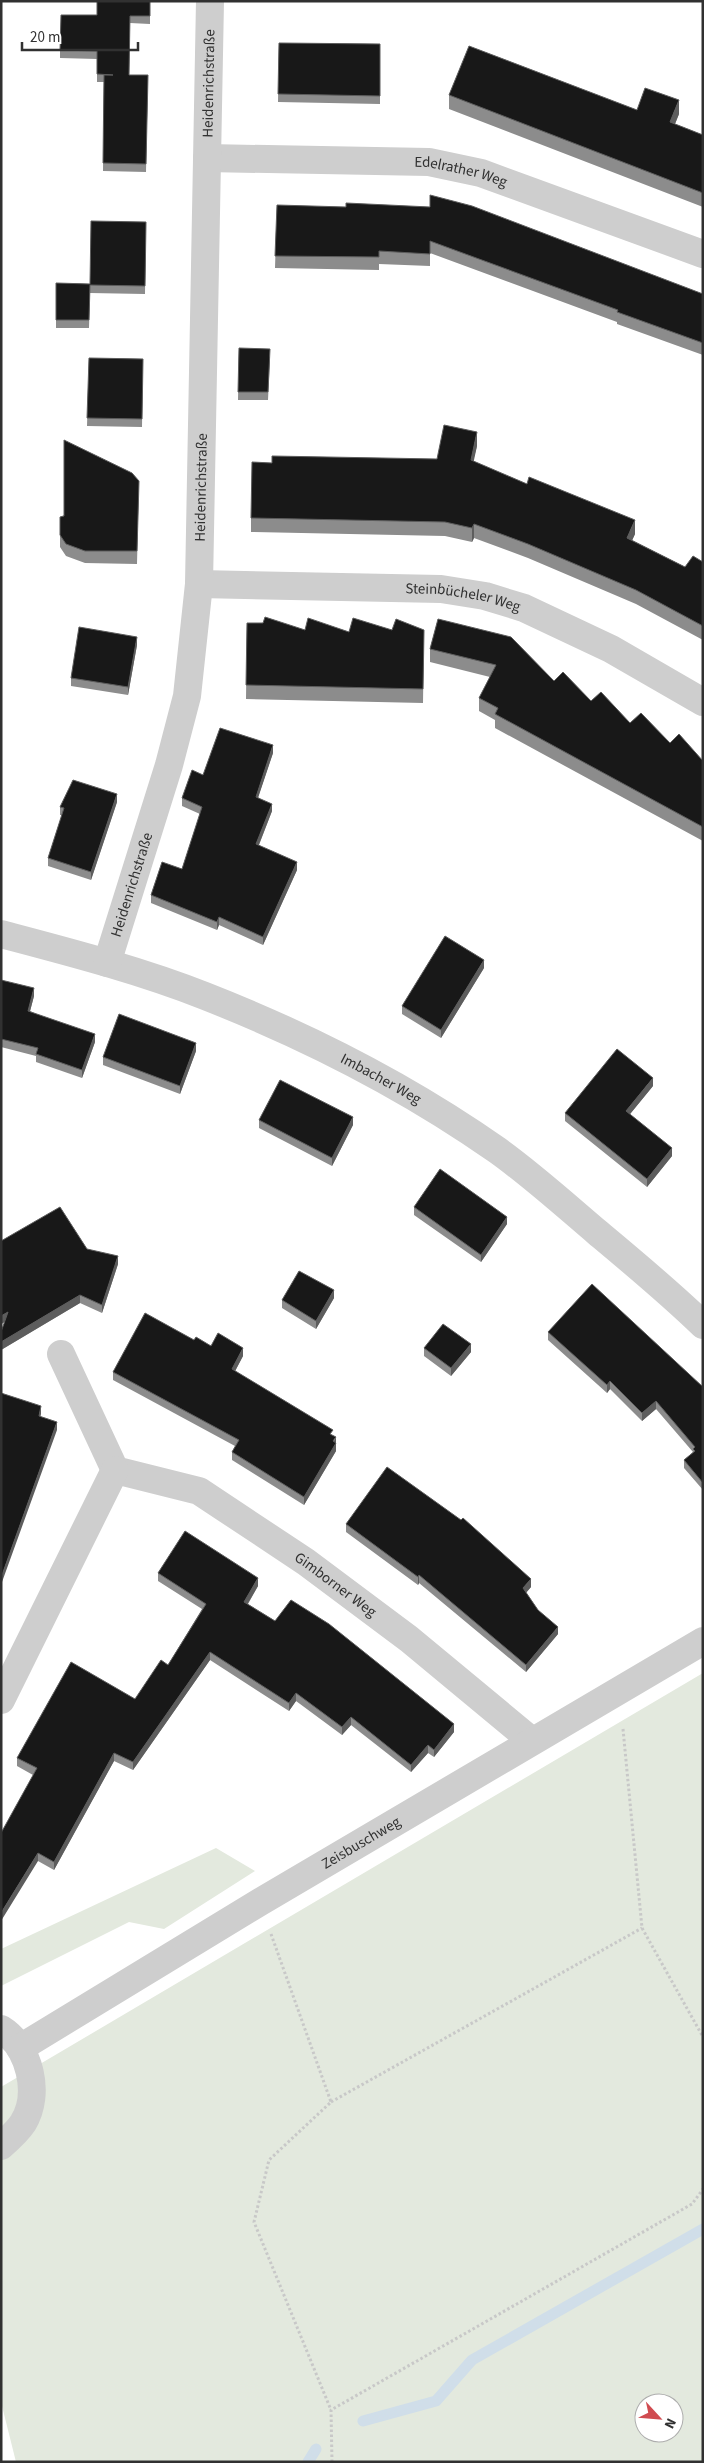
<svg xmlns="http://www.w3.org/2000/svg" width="704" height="2463" viewBox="0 0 704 2463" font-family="'Source Sans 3',sans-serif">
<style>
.green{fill:#e3e9de;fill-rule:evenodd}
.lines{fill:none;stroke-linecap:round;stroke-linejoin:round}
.stream{stroke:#d0dee9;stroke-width:11}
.path{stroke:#c8c8c8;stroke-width:3;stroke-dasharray:2.5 2.5;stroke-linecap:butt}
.minor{stroke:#cecece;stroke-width:28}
.tertiary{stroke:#cecece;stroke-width:28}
.wall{fill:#8c8c8c}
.shaded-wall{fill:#5d5d5d}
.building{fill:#181818;stroke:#5d5d5d}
.labels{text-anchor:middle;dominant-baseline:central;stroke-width:5;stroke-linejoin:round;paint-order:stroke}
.street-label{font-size:15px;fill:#313131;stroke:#fff}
</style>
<rect width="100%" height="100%" fill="#fff"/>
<path class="green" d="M 703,1673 L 703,2462 L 16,2462 L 1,2402 L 1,2087 ZM 644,2403 L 674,2403 L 674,2433 L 644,2433 Z
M 216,1848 L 255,1871 L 164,1929 L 129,1922 L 1,1986 L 1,1949 Z"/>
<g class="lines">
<path class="stream" d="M 363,2421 L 436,2401 L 472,2360 L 703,2229
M 308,2462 L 316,2449"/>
<path class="path" d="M 623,1729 L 642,1928 L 703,2037
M 271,1934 L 331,2102 L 269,2160 L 254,2222 L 331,2410
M 331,2102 L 642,1928
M 332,2462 L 331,2410 L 692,2204 L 703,2189"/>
<g class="minor">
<path id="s1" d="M 207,158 L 429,162 L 481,173 L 703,254"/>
<path id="s2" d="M 199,584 L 441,589 L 485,596 L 524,608 L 611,649 L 703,702"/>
<path id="s3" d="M 1,934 C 69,952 139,970 205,996 C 307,1036 407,1087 497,1150 C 532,1175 565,1205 598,1233 C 634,1263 669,1292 703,1325"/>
<path id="s4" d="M 107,963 L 169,765 L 187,696 L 199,584 L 210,1"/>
<path id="s5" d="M 61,1354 L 115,1470 L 199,1491 L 306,1562 L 409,1639 L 532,1741"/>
<path d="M 1,1700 L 115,1470"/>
</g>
<g class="tertiary">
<path d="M 1,2029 C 30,2047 41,2094 23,2123 C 17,2132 9,2139 1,2146"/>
<path id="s6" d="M 20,2048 L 260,1902 L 703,1641"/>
</g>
</g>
<path class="wall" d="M 150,1 L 150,24 L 130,23 L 129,75 L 148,75 L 146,172 L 103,171 L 104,82 L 97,82 L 97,59 L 60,58 L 60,50 L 97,15 Z
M 279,43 L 380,44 L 380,104 L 278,102 Z
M 449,95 L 637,110 L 679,114 L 675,124 L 703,135 L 703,207 L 449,109 Z
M 277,205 L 703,294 L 703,355 L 617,324 L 617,322 L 430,253 L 430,266 L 379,264 L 379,270 L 275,268 Z
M 146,222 L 145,294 L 90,293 L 89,328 L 56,328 L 56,283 L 90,284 Z
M 239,348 L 270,357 L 268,400 L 238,400 Z
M 89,358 L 143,359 L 142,427 L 87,426 Z
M 477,446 L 473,461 L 635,534 L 632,540 L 685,567 L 703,562 L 703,640 L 636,604 L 528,558 L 474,538 L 472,542 L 445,536 L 251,532 L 251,518 L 437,459 Z
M 139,481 L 137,564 L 85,563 L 66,556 L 60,547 L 60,517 Z
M 438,619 L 591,701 L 630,723 L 670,743 L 703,761 L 703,841 L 495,728 L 495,720 L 479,711 L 479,698 L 490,677 L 430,662 L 430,649 Z
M 247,623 L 263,623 L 305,630 L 349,632 L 424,630 L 423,703 L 246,699 Z
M 137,645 L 128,695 L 71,686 L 71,678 Z
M 273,753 L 258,797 L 272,811 L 259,845 L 297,870 L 263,945 L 219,925 L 217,930 L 151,903 L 151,895 L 182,869 L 200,814 L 182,806 L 182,798 L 203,775 Z
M 117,802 L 91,880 L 48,866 L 48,858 L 62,815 L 60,815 L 60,807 Z
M 484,968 L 441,1038 L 402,1014 L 402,1006 Z
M 1,980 L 34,996 L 30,1011 L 95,1042 L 82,1078 L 36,1062 L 36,1056 L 1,1047 Z
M 196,1051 L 180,1094 L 103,1065 L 103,1057 Z
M 653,1086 L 630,1114 L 672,1156 L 647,1187 L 565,1121 L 565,1113 Z
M 259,1120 L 353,1125 L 332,1166 L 259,1128 Z
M 414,1207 L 507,1224 L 481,1262 L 414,1215 Z
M 1,1241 L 87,1249 L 118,1264 L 102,1313 L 80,1303 L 1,1350 L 1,1332 L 5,1322 L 1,1324 Z
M 334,1298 L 316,1329 L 282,1308 L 282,1300 Z
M 548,1332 L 703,1387 L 703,1490 L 684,1468 L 684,1460 L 693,1452 L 656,1409 L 642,1421 L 610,1389 L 607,1393 L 548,1340 Z
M 194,1340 L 243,1356 L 235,1371 L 333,1436 L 336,1451 L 304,1505 L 232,1460 L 232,1452 L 235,1446 L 113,1380 L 113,1372 Z
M 424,1348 L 471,1352 L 451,1376 L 424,1356 Z
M 346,1524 L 531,1587 L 526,1593 L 538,1610 L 558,1634 L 526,1672 L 419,1583 L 418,1585 L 346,1532 Z
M 158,1573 L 258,1586 L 248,1604 L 454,1732 L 434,1757 L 428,1753 L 411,1772 L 351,1725 L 342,1735 L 296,1701 L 289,1711 L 210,1660 L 133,1770 L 114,1761 L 54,1870 L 38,1861 L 33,1775 L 17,1766 L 17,1758 L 135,1699 L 168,1665 L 202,1609 L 158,1581 Z"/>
<path class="shaded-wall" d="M 679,100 L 679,114 L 670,136 L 670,122 Z
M 477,432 L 477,446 L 471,474 L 471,460 Z
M 635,520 L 635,534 L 627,552 L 627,538 Z
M 474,524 L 474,538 L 472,542 L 472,528 Z
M 137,637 L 137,645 L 128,695 L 128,687 Z
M 273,745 L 273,753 L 256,804 L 256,797 Z
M 117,794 L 117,802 L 91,880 L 91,872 Z
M 272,804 L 272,811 L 256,852 L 256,844 Z
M 297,862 L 297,870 L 263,945 L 263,937 Z
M 219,917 L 219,925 L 217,930 L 217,922 Z
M 484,960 L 484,968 L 441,1038 L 441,1030 Z
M 34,988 L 34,996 L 28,1019 L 28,1011 Z
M 95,1034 L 95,1042 L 82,1078 L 82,1070 Z
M 196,1043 L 196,1051 L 180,1094 L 180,1086 Z
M 653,1078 L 653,1086 L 626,1119 L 626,1111 Z
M 353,1117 L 353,1125 L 332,1166 L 332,1158 Z
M 672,1148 L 672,1156 L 647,1187 L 647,1179 Z
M 507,1217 L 507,1224 L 481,1262 L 481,1255 Z
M 118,1256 L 118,1264 L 102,1313 L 102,1305 Z
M 334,1290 L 334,1298 L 316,1329 L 316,1321 Z
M 80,1295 L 80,1303 L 1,1350 L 1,1342 Z
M 8,1312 L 8,1320 L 1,1324 L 1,1316 Z
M 471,1344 L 471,1352 L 451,1376 L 451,1368 Z
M 243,1348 L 243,1356 L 232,1377 L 232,1369 Z
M 610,1381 L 610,1389 L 607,1393 L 607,1385 Z
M 656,1401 L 656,1409 L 642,1421 L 642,1413 Z
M 41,1406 L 41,1414 L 39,1424 L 39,1416 Z
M 57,1422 L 57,1430 L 2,1582 L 2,1575 Z
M 336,1437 L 336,1451 L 304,1505 L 304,1497 Z
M 419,1575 L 419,1583 L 418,1585 L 418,1577 Z
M 258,1578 L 258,1586 L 244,1610 L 244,1602 Z
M 531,1579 L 531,1587 L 523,1596 L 523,1588 Z
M 558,1627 L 558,1634 L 526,1672 L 526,1665 Z
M 210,1652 L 210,1660 L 133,1770 L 133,1762 Z
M 296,1693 L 296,1701 L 289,1711 L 289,1703 Z
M 351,1717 L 351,1725 L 342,1735 L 342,1727 Z
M 454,1724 L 454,1732 L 434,1757 L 434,1750 Z
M 428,1745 L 428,1753 L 411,1772 L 411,1765 Z
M 114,1753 L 114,1761 L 54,1870 L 54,1862 Z
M 38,1853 L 38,1861 L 1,1921 L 1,1913 Z"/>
<path class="building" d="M 97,1 L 150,1 L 150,16 L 130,16 L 129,75 L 148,75 L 146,164 L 103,163 L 104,75 L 113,75 L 97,74 L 97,51 L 60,50 L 61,15 L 97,15 Z
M 279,43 L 380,44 L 380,96 L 278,94 Z
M 469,46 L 637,110 L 645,88 L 679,100 L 670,122 L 703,135 L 703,193 L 449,95 Z
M 430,195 L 472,206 L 703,294 L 703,343 L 617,312 L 618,310 L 430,241 L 430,254 L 379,251 L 379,257 L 275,256 L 277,205 L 346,207 L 346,203 L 430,207 Z
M 91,221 L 146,222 L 145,286 L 90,285 L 89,320 L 56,320 L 56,283 L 90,284 Z
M 239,348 L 270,349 L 268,392 L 238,392 Z
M 89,358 L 143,359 L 142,419 L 87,418 Z
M 444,425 L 477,432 L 471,460 L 527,484 L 529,477 L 635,520 L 627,538 L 685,567 L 693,556 L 703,562 L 703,626 L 636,590 L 528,544 L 474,524 L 472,528 L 445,522 L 251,518 L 252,462 L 272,463 L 272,456 L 437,459 Z
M 64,440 L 132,473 L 139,481 L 137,551 L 85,551 L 66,544 L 60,535 L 60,517 L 64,516 Z
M 265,617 L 305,630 L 308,618 L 349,632 L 353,618 L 392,630 L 396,619 L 424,630 L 423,689 L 246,685 L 247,623 L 263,623 Z
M 438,619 L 511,637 L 554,681 L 563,672 L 591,701 L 601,692 L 630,723 L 641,713 L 670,743 L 679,734 L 703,761 L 703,827 L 495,714 L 498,708 L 479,698 L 496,665 L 430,649 Z
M 79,627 L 137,637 L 128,687 L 71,678 Z
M 220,728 L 273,745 L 256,797 L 272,804 L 256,844 L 297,862 L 263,937 L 219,917 L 217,922 L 151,895 L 162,862 L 182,869 L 202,807 L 182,798 L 192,770 L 203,775 Z
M 73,780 L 117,794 L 91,872 L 48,858 L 64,808 L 60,807 Z
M 445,936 L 484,960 L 441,1030 L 402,1006 Z
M 1,980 L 34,988 L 28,1011 L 95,1034 L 82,1070 L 36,1054 L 38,1048 L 1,1039 Z
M 119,1014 L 196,1043 L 180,1086 L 103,1057 Z
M 617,1049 L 653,1078 L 626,1111 L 672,1148 L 647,1179 L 565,1113 Z
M 280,1080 L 353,1117 L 332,1158 L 259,1120 Z
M 440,1169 L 507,1217 L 481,1255 L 414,1207 Z
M 60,1207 L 87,1249 L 118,1256 L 102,1305 L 80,1295 L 1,1342 L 1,1332 L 8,1312 L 1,1316 L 1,1241 Z
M 299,1271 L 334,1290 L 316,1321 L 282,1300 Z
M 592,1284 L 703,1387 L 703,1483 L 684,1460 L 695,1451 L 693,1449 L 695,1447 L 656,1401 L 642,1413 L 610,1381 L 607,1385 L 548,1332 Z
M 145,1313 L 194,1340 L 196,1337 L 211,1346 L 218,1333 L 243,1348 L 232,1369 L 333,1430 L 330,1434 L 336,1437 L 333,1441 L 336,1443 L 304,1497 L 232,1452 L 239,1440 L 113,1372 Z
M 443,1324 L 471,1344 L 451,1368 L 424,1348 Z
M 1,1393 L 41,1406 L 39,1416 L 57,1422 L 2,1575 L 1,1574 Z
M 387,1467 L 461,1520 L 463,1518 L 531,1579 L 523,1588 L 538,1610 L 558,1627 L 526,1665 L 419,1575 L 418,1577 L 346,1524 Z
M 185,1531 L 258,1578 L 244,1602 L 275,1621 L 291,1600 L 329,1624 L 454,1724 L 434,1750 L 428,1745 L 411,1765 L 351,1717 L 342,1727 L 296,1693 L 289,1703 L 210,1652 L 133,1762 L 114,1753 L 54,1862 L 38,1853 L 1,1913 L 1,1833 L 37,1768 L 17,1758 L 71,1662 L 135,1699 L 161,1660 L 168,1665 L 206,1604 L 158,1573 Z"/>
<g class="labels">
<g class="street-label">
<text stroke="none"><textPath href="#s4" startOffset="892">Heidenrichstraße</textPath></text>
<text stroke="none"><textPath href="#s1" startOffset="255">Edelrather Weg</textPath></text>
<text stroke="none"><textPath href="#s4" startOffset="488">Heidenrichstraße</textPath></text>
<text stroke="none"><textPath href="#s2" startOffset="265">Steinbücheler Weg</textPath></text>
<text stroke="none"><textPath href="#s4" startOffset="82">Heidenrichstraße</textPath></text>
<text stroke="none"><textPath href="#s3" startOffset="408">Imbacher Weg</textPath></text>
<text stroke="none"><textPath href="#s5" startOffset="380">Gimborner Weg</textPath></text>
<text stroke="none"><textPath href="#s6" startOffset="398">Zeisbuschweg</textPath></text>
</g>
</g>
<rect width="704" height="2463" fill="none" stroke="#313131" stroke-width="5"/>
<g transform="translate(659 2418) rotate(116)"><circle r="24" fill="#ffffff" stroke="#adadad"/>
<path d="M0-4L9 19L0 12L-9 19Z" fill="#d04b50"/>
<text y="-8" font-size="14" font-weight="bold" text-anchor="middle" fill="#313131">N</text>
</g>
<path d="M22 42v8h116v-8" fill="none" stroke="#313131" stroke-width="2.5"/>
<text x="30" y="42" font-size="15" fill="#313131" stroke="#ffffff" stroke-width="4" paint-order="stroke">20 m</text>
</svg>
